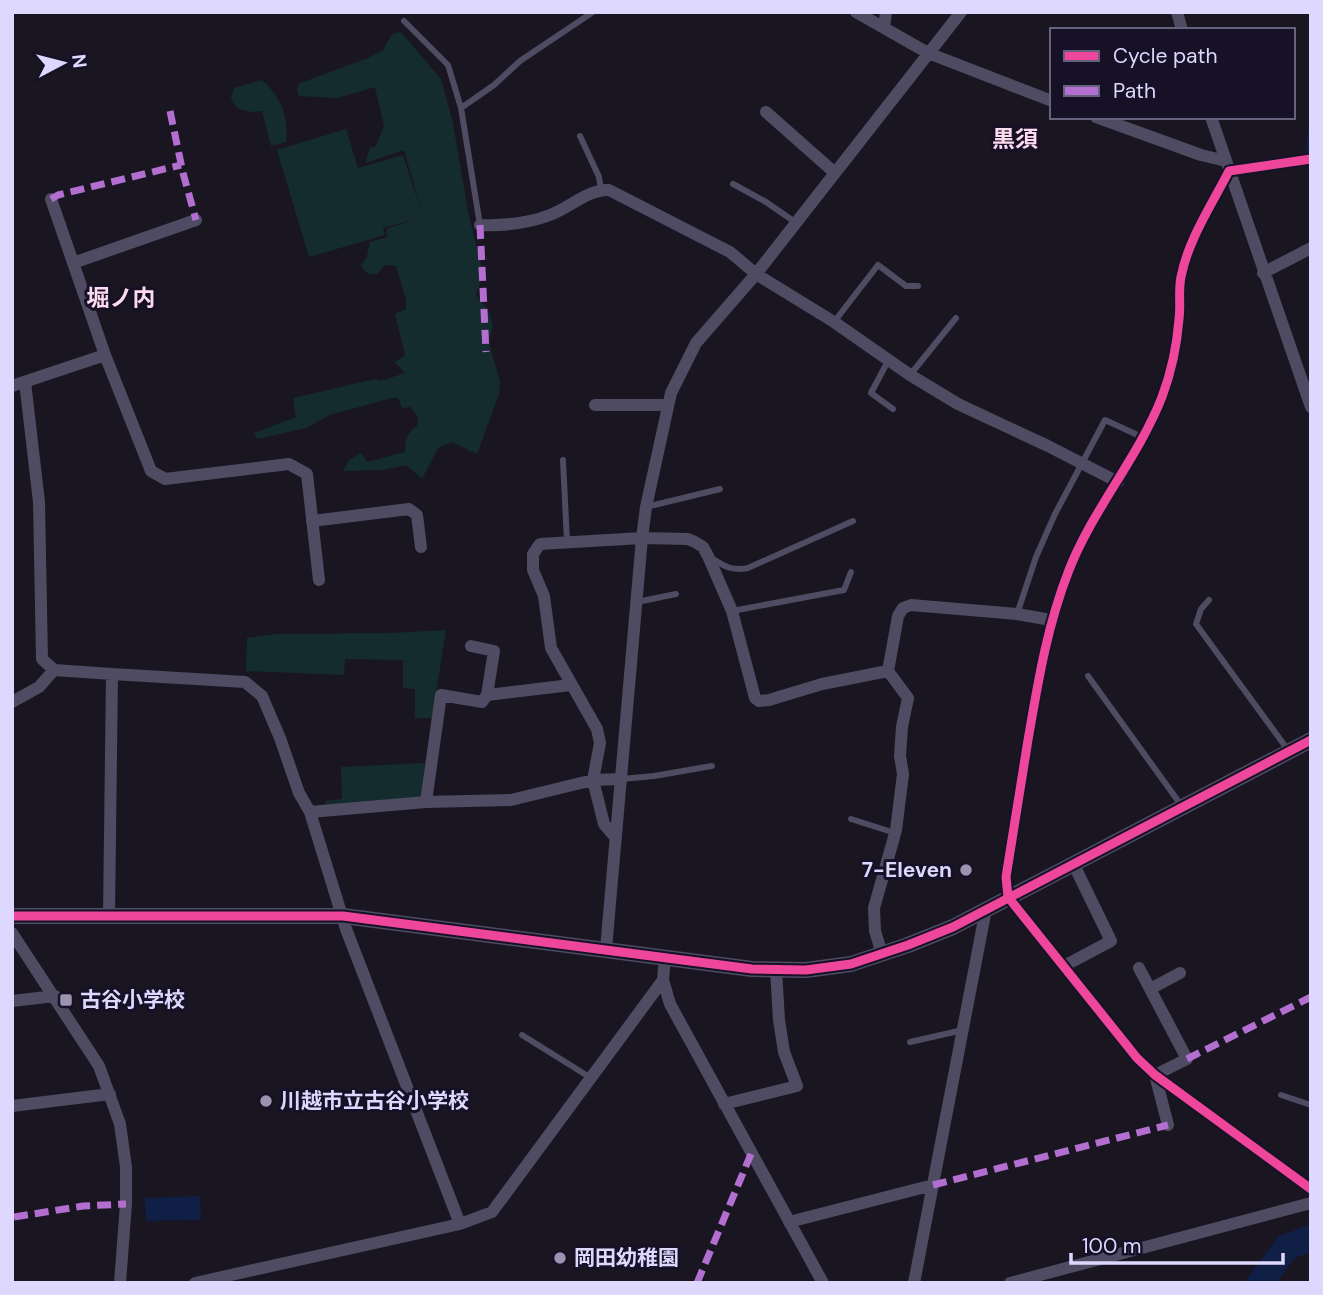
<svg xmlns="http://www.w3.org/2000/svg" width="1323" height="1295" viewBox="0 0 1323 1295" font-family="'DM Sans','Noto Sans JP',sans-serif">
<style>
.green{fill:#152c2f}
.water{fill:#0f1f45}
.lines{fill:none;stroke-linecap:round;stroke-linejoin:round}
.stream{stroke:#0f1f45;stroke-width:4.5}
.river{stroke:#0f1f45;stroke-width:26}
.service{stroke:#4e4b62;stroke-width:6}
.minor{stroke:#4e4b62;stroke-width:12}
.tertiary{stroke:#4e4b62;stroke-width:16}
.quiet{stroke:#b36fd0;stroke-width:7;stroke-dasharray:14 7;stroke-linecap:butt}
.cycleway-casing{stroke:#161127;stroke-width:13}
.cycleway{stroke:#ed469a;stroke-width:9}
.poi-dot{fill:#9a94b1;stroke:#161127;stroke-width:2.5}
.labels{text-anchor:middle;dominant-baseline:central;stroke-width:6;stroke-linejoin:round;paint-order:stroke}
.poi-label{font-size:21px;font-weight:bold;fill:#dfd8fe;stroke:#161127;text-anchor:start}
.neighbourhood-label{font-size:23px;font-weight:bold;fill:#fedaee;stroke:#161127}
</style>
<rect width="100%" height="100%" fill="#191622"/>
<path class="green" d="M 401,32 L 441,79 L 453,123 L 468,212 L 483,273 L 476,295 C 487,309 499,322 488,340 L 500,381 L 499,394 L 477,454 L 452,442 L 438,448 L 422,479 L 406,465 L 383,470 L 343,471 L 349,460 L 361,453 L 367,462 L 405,452 C 405,441 406,433 417,426 L 418,417 L 411,407 L 402,408 L 398,398 L 392,398 L 330,415 L 306,428 L 257,439 L 254,433 L 296,417 L 293,398 L 375,379 L 381,381 L 405,373 L 395,362 L 405,355 L 395,314 L 406,309 L 406,300 L 396,266 L 385,265 L 377,274 L 368,274 L 361,266 L 367,256 L 370,242 L 387,237 L 386,229 L 416,219 L 383,228 L 385,235 L 309,257 L 277,150 L 346,129 L 358,168 L 403,155 L 423,217 L 404,150 L 365,163 L 370,148 L 376,146 L 384,126 L 375,87 L 338,98 L 299,96 L 297,89 L 299,84 L 306,81 L 368,58 L 383,50 L 392,34 Z
M 262,80 C 281,97 289,116 286,142 L 271,146 L 262,111 L 249,112 L 237,108 L 231,98 L 234,88 Z
M 446,630 L 432,718 L 415,718 L 415,689 L 403,688 L 403,660 L 345,659 L 344,675 L 246,671 L 247,638 L 276,634 L 392,633 Z
M 425,763 L 421,796 L 418,799 L 326,806 L 326,801 L 342,799 L 341,767 Z"/>
<path class="water" d="M 200,1196 L 201,1220 L 146,1221 L 145,1198 Z"/>
<g class="lines">
<path class="stream" d="M 1311,156 L 1308,148 L 1311,127"/>
<path class="river" d="M 1260,1283 L 1287,1247 L 1311,1238"/>
<path class="service" d="M 404,21 L 448,65 L 461,108 L 494,85 L 520,61 L 593,12
M 461,108 L 480,225
M 580,136 L 599,177 L 601,190
M 733,184 L 766,202 L 795,222
M 834,322 L 878,265 L 906,286 L 918,286
M 888,361 L 871,393 L 893,409
M 910,375 L 956,318
M 563,460 L 567,542
M 646,507 L 720,489
M 713,559 C 725,567 733,571 748,568 L 853,521
M 1209,600 L 1201,609 L 1196,624 L 1288,750
M 637,602 L 676,594
M 732,611 L 844,590 L 851,572
M 1017,614 L 1036,557 L 1055,514 L 1105,420 L 1142,437
M 1088,676 L 1181,805
M 621,779 L 654,776 L 712,766
M 851,819 L 895,833
M 522,1035 L 591,1078
M 910,1042 L 963,1030
M 1281,1095 L 1311,1105"/>
<path class="minor" d="M 856,12 L 928,53 L 1052,101
M 1177,12 L 1182,30
M 884,28 L 886,12
M 766,112 L 835,173
M 1096,117 L 1201,155 L 1226,161
M 1211,117 L 1311,407
M 1311,159 L 1229,171 C 1212,204 1188,240 1181,277 C 1178,291 1181,305 1179,319 C 1177,345 1171,373 1162,397 C 1138,458 1093,509 1069,570 C 1047,626 1038,682 1028,740 C 1021,786 1013,831 1006,877 L 1008,897 L 1137,1058 L 1155,1075 L 1311,1189
M 51,199 L 105,355 L 151,471 L 165,479 L 289,464 L 307,474 L 319,580
M 480,225 C 505,226 526,224 550,215 C 569,208 589,189 609,190 L 730,252 L 756,274 L 834,322 L 910,375 L 958,404 L 1048,446 L 1118,482
M 73,263 L 196,220
M 1263,273 L 1311,248
M 25,382 L 39,502 L 42,659 L 54,670 L 112,674 L 109,915
M 12,386 L 105,355
M 595,405 L 668,405
M 312,521 L 409,509 L 417,515 L 421,547
M 471,646 L 494,651 L 487,695
M 112,674 L 245,682 L 262,696 L 280,738 L 299,793 L 310,812 L 346,929 L 460,1224
M 12,702 L 39,687 L 54,670
M 426,802 L 511,800 L 593,780 L 621,779
M 310,812 L 426,802 L 441,695 L 482,702 L 487,695 L 571,685
M 616,838 L 604,824 L 593,780 L 600,743 L 597,729 L 551,648 L 544,596 L 533,570 L 533,554 L 540,544 L 642,538 L 688,539 L 695,542 L 703,547 L 708,556 L 732,611 L 755,698 L 759,701 L 769,700 L 822,684 L 888,671
M 12,933 L 99,1066 L 120,1124 L 126,1167 L 126,1204 L 120,1283
M 606,949 L 642,538 L 646,507 L 671,393 L 696,343 L 756,274 L 961,12
M 882,954 L 875,931 L 874,908 L 896,830 L 903,774 L 900,756 L 902,727 L 908,698 L 888,671 L 898,616 L 903,608 L 911,605 L 1017,614 L 1051,620
M 665,957 L 663,980 L 670,1004 L 823,1283
M 1064,966 L 1111,941 L 1073,863
M 1139,968 L 1187,1059 L 1155,1075 L 1168,1125
M 1150,989 L 1180,973
M 12,1001 L 55,996
M 724,1104 L 797,1086 L 784,1052 L 779,1020 L 776,970
M 12,1106 L 110,1094
M 789,1222 L 933,1185
M 195,1283 L 460,1224 L 492,1212 L 663,980
M 914,1283 L 986,909
M 1010,1283 L 1311,1203"/>
<path class="tertiary" d="M 12,916 L 343,916 L 752,969 L 806,970 L 851,964 L 908,945 L 953,927 L 1311,740"/>
<path class="quiet" d="M 170,111 L 183,173 L 196,220
M 51,199 L 58,195 L 181,165
M 480,225 L 486,352
M 1187,1059 L 1311,997
M 933,1185 L 1168,1125
M 14,1217 L 83,1206 L 126,1204
M 697,1283 L 751,1154"/>
<defs>
<path id="cycleway" d="M 1311,159 L 1229,171 C 1212,204 1188,240 1181,277 C 1178,291 1181,305 1179,319 C 1177,345 1171,373 1162,397 C 1138,458 1093,509 1069,570 C 1047,626 1038,682 1028,740 C 1021,786 1013,831 1006,877 L 1008,897 L 1137,1058 L 1155,1075 L 1311,1189
M 12,916 L 343,916 L 752,969 L 806,970 L 851,964 L 908,945 L 953,927 L 1311,740"/>
</defs>
<use href="#cycleway" class="cycleway-casing"/>
<use href="#cycleway" class="cycleway"/>
</g>
<g class="poi-dot">
<circle cx="966" cy="870" r="7"/>
<rect x="59" y="993" width="14" height="14" rx="3.5"/>
<circle cx="266" cy="1101" r="7"/>
<circle cx="560" cy="1258" r="7"/>
</g>
<g class="labels">
<g class="poi-label">
<text x="952" y="870" text-anchor="end">7-Eleven</text>
<text x="80" y="1000">古谷小学校</text>
<text x="280" y="1101">川越市立古谷小学校</text>
<text x="574" y="1258">岡田幼稚園</text>
</g>
<g class="neighbourhood-label">
<text x="1015" y="139">黒須</text>
<text x="121" y="298">堀ノ内</text>
</g>
</g>
<rect width="1323" height="1295" fill="none" stroke="#dfd8fe" stroke-width="28"/>
<rect x="1050" y="28" width="245" height="91" fill="#161127" stroke="#66617d" stroke-width="2"/>
<rect x="1064" y="51" width="35" height="10" fill="#ed469a" stroke="#66617d" stroke-width="2"/>
<text x="1113" y="63" font-size="21" fill="#dfd8fe">Cycle path</text>
<rect x="1064" y="86" width="35" height="10" fill="#b36fd0" stroke="#66617d" stroke-width="2"/>
<text x="1113" y="98" font-size="21" fill="#dfd8fe">Path</text>
<g transform="translate(63 63) rotate(83)" stroke="#161127" stroke-width="5" paint-order="stroke">
<path d="M0-5L12 26L0 18L-12 26Z" fill="#dfd8fe"/>
<text y="-10" font-size="19" font-weight="bold" text-anchor="middle" fill="#dfd8fe">N</text>
</g>
<path d="M1071 1253v10h212v-10" fill="none" stroke="#dfd8fe" stroke-width="3.5"/>
<text x="1082" y="1253" font-size="21" fill="#dfd8fe" stroke="#161127" stroke-width="5" paint-order="stroke">100 m</text>
</svg>
